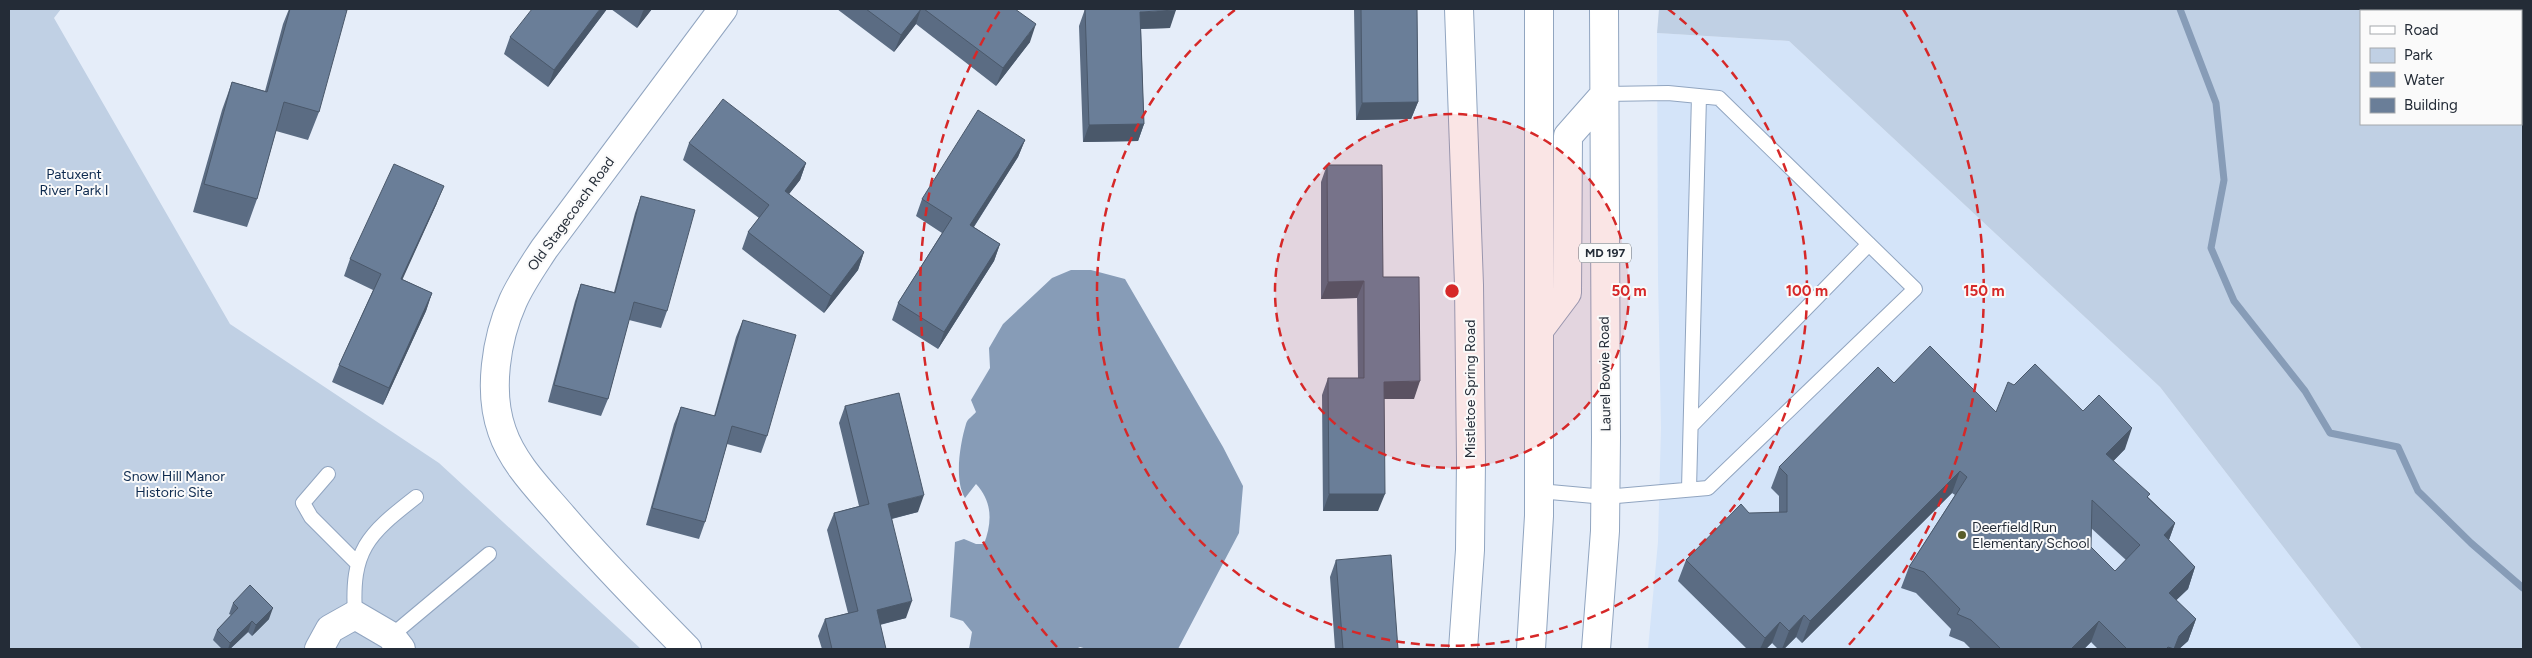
<svg xmlns="http://www.w3.org/2000/svg" width="2532" height="658" viewBox="0 0 2532 658" font-family="Figtree,sans-serif">
<style>
.built{fill:#d4e4f9}
.green{fill:#c0d0e4;fill-rule:evenodd}
.water{fill:#879cb7}
.lines{fill:none;stroke-linecap:round;stroke-linejoin:round}
.stream{stroke:#879cb7;stroke-width:7}
.service-casing{stroke:#91a5c0;stroke-width:16}
.minor-casing{stroke:#91a5c0;stroke-width:30}
.primary-casing{stroke:#91a5c0;stroke-width:30}
.service{stroke:#fff;stroke-width:14}
.minor{stroke:#fff;stroke-width:28}
.primary{stroke:#fff;stroke-width:28}
.wall{fill:#5b6c83;fill-rule:evenodd}
.shaded-wall{fill:#4a586a}
.building{fill:#6a7e98;stroke:#4a586a;fill-rule:evenodd}
.ring{fill:none;stroke:#d62828;stroke-width:2.5;stroke-dasharray:9 6}
.poi-dot{fill:#595d2a;stroke:#fafafa;stroke-width:2}
.labels{text-anchor:middle;dominant-baseline:central;stroke-width:4;stroke-linejoin:round;paint-order:stroke}
.shield{fill:#fafafa;stroke:#646a72;stroke-width:1}
.shield-label{font-size:12px;font-weight:bold;fill:#242c37}
.park-label{font-size:14px;fill:#0d2a4f;stroke:#fafafa}
.street-label{font-size:14px;fill:#242c37;stroke:#fafafa}
.poi-label{font-size:14px;fill:#242c37;stroke:#fafafa;text-anchor:start}
.centre{fill:#d62828;stroke:#fafafa;stroke-width:2.5}
.ring-label{font-size:15px;text-anchor:middle;font-weight:bold;fill:#d62828;stroke:#fafafa;stroke-width:4;stroke-linejoin:round;paint-order:stroke}
</style>
<rect width="100%" height="100%" fill="#e5edf9"/>
<path class="built" d="M 1657,33 L 1789,41 L 2160,387 L 2362,649 L 1648,649 L 1658,542 L 1661,428 L 1658,279 Z"/>
<path class="green" d="M 9,9 L 61,9 L 54,18 L 230,324 L 439,463 L 641,649 L 9,649 Z
M 1659,9 L 2523,9 L 2523,649 L 2362,649 L 2160,387 L 1789,41 L 1657,33 ZM 2361,11 L 2521,11 L 2521,124 L 2361,124 Z"/>
<path class="water" d="M 1071,270 L 1091,270 L 1125,279 L 1223,447 L 1243,486 L 1239,533 L 1178,649 L 1087,649 L 1080,647 L 1076,649 L 969,649 L 972,632 L 963,621 L 950,617 L 955,542 L 964,539 L 976,544 L 984,544 C 992,523 993,502 976,484 L 965,498 C 954,480 960,444 966,424 C 967,419 973,416 976,412 L 971,400 L 990,368 L 989,348 L 1003,324 L 1052,278 Z"/>
<g class="lines">
<path class="stream" d="M 2180,9 L 2216,103 L 2224,180 L 2211,248 L 2234,301 L 2305,391 L 2330,433 L 2398,447 L 2418,491 L 2471,543 L 2523,588"/>
<defs>
<path id="service" d="M 1691,426 L 1869,244
M 328,474 L 303,503 L 311,517 L 357,563
M 1689,489 L 1699,96
M 1539,491 L 1605,497 L 1708,488 L 1915,289 L 1719,98 L 1668,93 L 1605,94
M 355,615 C 351,550 367,535 416,497
M 391,636 L 489,554"/>
<path id="minor" d="M 1459,9 L 1469,285 L 1471,460 L 1470,550 L 1463,649
M 319,649 L 330,629 L 355,615 L 391,636 L 401,649
M 687,649 C 645,606 602,563 563,517 C 541,491 513,464 502,431 C 488,392 496,339 513,301 C 521,283 533,266 544,249 L 723,9"/>
<path id="primary" d="M 1540,329 L 1567,293 L 1568,136 L 1605,94
M 1531,649 L 1539,516 L 1539,9
M 1596,649 L 1605,531 L 1606,437 L 1604,9"/>
</defs>
<use href="#service" class="service-casing"/>
<use href="#minor" class="minor-casing"/>
<use href="#primary" class="primary-casing"/>
<use href="#service" class="service"/>
<use href="#minor" class="minor"/>
<use href="#primary" class="primary"/>
</g>
<path class="wall" d="M 289,9 L 341,9 L 319,112 L 308,140 L 276,131 L 257,199 L 247,227 L 193,212 L 222,110 L 232,82 L 265,91 L 283,24 Z
M 607,9 L 548,87 L 504,54 L 510,37 Z
M 611,9 L 652,9 L 637,28 Z
M 837,9 L 1015,9 L 1030,42 L 996,86 L 916,24 L 894,52 Z
M 1085,9 L 1170,28 L 1141,29 L 1144,124 L 1138,141 L 1083,142 L 1079,26 Z
M 1354,9 L 1417,9 L 1418,102 L 1411,119 L 1356,120 Z
M 1025,140 L 1018,157 L 974,227 L 1000,244 L 994,261 L 938,349 L 892,320 L 898,303 L 942,233 L 916,216 L 922,199 Z
M 689,143 L 806,163 L 800,180 L 789,194 L 864,252 L 858,270 L 824,313 L 742,249 L 748,232 L 759,218 L 683,160 Z
M 1327,165 L 1383,277 L 1414,399 L 1384,399 L 1378,511 L 1323,511 L 1322,395 L 1328,378 L 1358,378 L 1357,298 L 1321,299 L 1321,182 Z
M 641,196 L 667,311 L 661,328 L 629,320 L 608,399 L 601,416 L 548,402 L 575,301 L 581,284 L 614,292 L 635,213 Z
M 437,203 L 402,279 L 432,293 L 426,311 L 383,405 L 332,382 L 339,365 L 373,290 L 344,276 L 350,259 Z
M 743,320 L 767,436 L 761,453 L 727,444 L 705,522 L 699,539 L 646,525 L 674,424 L 681,407 L 714,416 L 736,337 Z
M 1894,383 L 1996,412 L 2014,385 L 2125,449 L 2113,461 L 2149,498 L 2175,523 L 2169,540 L 2195,567 L 2188,589 L 2176,600 L 2196,619 L 2188,641 L 2179,649 L 2098,649 L 2091,642 L 2084,649 L 1971,649 L 1964,642 L 1949,636 L 1951,629 L 1916,593 L 1901,588 L 1909,567 L 1955,495 L 1952,493 L 1802,643 L 1796,637 L 1784,649 L 1778,649 L 1772,643 L 1766,649 L 1747,649 L 1678,581 L 1686,560 L 1749,513 L 1779,513 L 1779,496 L 1771,488 L 1779,467 ZM 2091,528 L 2126,560 L 2115,571 L 2091,547 Z
M 845,406 L 918,512 L 892,519 L 906,618 L 880,625 L 886,649 L 822,649 L 818,636 L 825,619 L 848,613 L 827,530 L 834,513 L 859,506 L 839,423 Z
M 1336,560 L 1398,649 L 1335,649 L 1330,577 Z
M 233,603 L 269,619 L 252,636 L 248,632 L 230,649 L 222,649 L 213,640 L 217,630 L 231,615 L 229,614 Z"/>
<path class="shaded-wall" d="M 600,9 L 607,9 L 548,87 L 554,70 Z
M 645,9 L 652,9 L 637,28 L 643,11 Z
M 921,9 L 916,24 L 894,52 L 901,35 Z
M 1176,10 L 1170,28 L 1134,29 L 1140,12 Z
M 1036,24 L 1030,42 L 996,86 L 1003,68 Z
M 1418,102 L 1411,119 L 1356,120 L 1362,103 Z
M 1144,124 L 1138,141 L 1083,142 L 1089,125 Z
M 1025,140 L 1018,157 L 964,242 L 970,225 Z
M 806,163 L 800,180 L 778,208 L 785,191 Z
M 444,186 L 437,203 L 395,296 L 401,279 Z
M 1000,244 L 994,261 L 938,349 L 944,332 Z
M 864,252 L 858,270 L 824,313 L 831,296 Z
M 1364,281 L 1357,298 L 1321,299 L 1328,282 Z
M 432,293 L 426,311 L 383,405 L 389,388 Z
M 1420,381 L 1414,399 L 1378,399 L 1384,382 Z
M 2132,428 L 2125,449 L 2099,476 L 2106,454 Z
M 1960,471 L 1952,493 L 1802,643 L 1810,621 Z
M 1329,494 L 1385,494 L 1378,511 L 1323,511 Z
M 924,495 L 918,512 L 882,521 L 888,504 Z
M 2175,523 L 2167,545 L 2164,535 Z
M 2195,567 L 2188,589 L 2162,614 L 2169,593 Z
M 912,601 L 906,618 L 870,627 L 877,610 Z
M 273,608 L 269,619 L 252,636 L 256,625 Z
M 1804,615 L 1796,637 L 1784,649 L 1782,649 L 1789,631 Z
M 2196,619 L 2188,641 L 2179,649 L 2174,649 L 2179,636 Z
M 252,621 L 248,632 L 230,649 L 228,649 L 230,643 Z
M 2099,621 L 2091,642 L 2084,649 L 2071,649 Z
M 1780,622 L 1772,643 L 1766,649 L 1760,649 L 1765,638 Z"/>
<path class="building" d="M 290,9 L 341,9 L 347,10 L 319,112 L 284,102 L 257,199 L 204,184 L 232,82 L 267,92 Z
M 532,9 L 600,9 L 554,70 L 510,37 Z
M 866,9 L 921,9 L 901,35 Z
M 924,9 L 1015,9 L 1036,24 L 1003,68 Z
M 1085,9 L 1176,9 L 1176,10 L 1140,12 L 1144,124 L 1089,125 Z
M 1361,9 L 1417,9 L 1418,102 L 1362,103 Z
M 723,99 L 806,163 L 785,191 L 864,252 L 831,296 L 748,232 L 769,205 L 689,143 Z
M 978,110 L 1025,140 L 970,225 L 1000,244 L 944,332 L 898,303 L 952,218 L 922,199 Z
M 394,164 L 444,186 L 401,279 L 432,293 L 389,388 L 339,365 L 381,274 L 350,259 Z
M 1327,165 L 1382,165 L 1383,277 L 1419,277 L 1420,381 L 1384,382 L 1385,494 L 1329,494 L 1328,378 L 1364,378 L 1364,281 L 1328,282 Z
M 641,196 L 695,210 L 667,311 L 634,302 L 608,399 L 554,385 L 581,284 L 615,293 Z
M 743,320 L 796,335 L 767,436 L 732,426 L 705,522 L 652,508 L 681,407 L 715,416 Z
M 1930,346 L 1996,412 L 2008,382 L 2014,385 L 2035,364 L 2083,411 L 2099,395 L 2132,428 L 2106,454 L 2150,494 L 2147,497 L 2175,523 L 2164,535 L 2195,567 L 2169,593 L 2196,619 L 2179,636 L 2174,649 L 2168,647 L 2166,649 L 2127,649 L 2099,621 L 2071,649 L 2001,649 L 1971,620 L 1957,614 L 1960,609 L 1924,572 L 1909,567 L 1967,477 L 1960,471 L 1810,621 L 1804,615 L 1789,631 L 1780,622 L 1765,638 L 1686,560 L 1741,504 L 1749,513 L 1787,512 L 1787,475 L 1779,467 L 1878,367 L 1894,383 ZM 2092,500 L 2140,545 L 2115,571 L 2091,547 Z
M 899,393 L 924,495 L 888,504 L 912,601 L 877,610 L 886,649 L 832,649 L 825,619 L 858,611 L 834,513 L 869,504 L 845,406 Z
M 1391,555 L 1398,649 L 1343,649 L 1336,560 Z
M 250,585 L 273,608 L 256,625 L 252,621 L 230,643 L 217,630 L 238,608 L 233,603 Z"/>
<circle cx="1452" cy="291" r="177" fill="#d62828" fill-opacity=".12"/>
<g class="ring">
<circle cx="1452" cy="291" r="177"/>
<path d="M1668 9A355 355 0 1 1 1236 9"/>
<path d="M1057 647A532 532 0 0 1 1001 9M1903 9A532 532 0 0 1 1847 647"/>
</g>
<circle class="poi-dot" cx="1962" cy="535" r="5"/>
<g class="labels">
<rect class="shield" x="1579" y="243.5" width="52" height="19" rx="4"/>
<g class="shield-label">
<text x="1605" y="253">MD 197</text>
</g>
<g class="park-label">
<text x="74" y="174">Patuxent<tspan x="74" dy="16">River Park I</tspan></text>
<text x="174" y="476">Snow Hill Manor<tspan x="174" dy="16">Historic Site</tspan></text>
</g>
<g class="street-label">
<text transform="translate(571 214) rotate(-54)">Old Stagecoach Road</text>
<text transform="translate(1605 374) rotate(-91)">Laurel Bowie Road</text>
<text transform="translate(1470 389) rotate(-90)">Mistletoe Spring Road</text>
</g>
<g class="poi-label">
<text x="1972" y="527">Deerfield Run<tspan x="1972" dy="16">Elementary School</tspan></text>
</g>
</g>
<circle cx="1452" cy="291" r="8" class="centre"/>
<g class="ring-label">
<text x="1629" y="296">50 m</text>
<text x="1807" y="296">100 m</text>
<text x="1984" y="296">150 m</text>
</g>
<rect width="2532" height="658" fill="none" stroke="#242c37" stroke-width="20"/>
<rect x="2360" y="10" width="162" height="115" fill="#fafafa" stroke="#a4a8ac"/>
<rect x="2370" y="26" width="25" height="8" fill="#ffffff" stroke="#a4a8ac"/>
<text x="2404" y="35" font-size="15" fill="#242c37">Road</text>
<rect x="2370" y="48" width="25" height="15" fill="#c0d0e4" stroke="#a4a8ac"/>
<text x="2404" y="60" font-size="15" fill="#242c37">Park</text>
<rect x="2370" y="72" width="25" height="15" fill="#879cb7" stroke="#a4a8ac"/>
<text x="2404" y="85" font-size="15" fill="#242c37">Water</text>
<rect x="2370" y="98" width="25" height="15" fill="#6a7e98" stroke="#a4a8ac"/>
<text x="2404" y="110" font-size="15" fill="#242c37">Building</text>
</svg>
